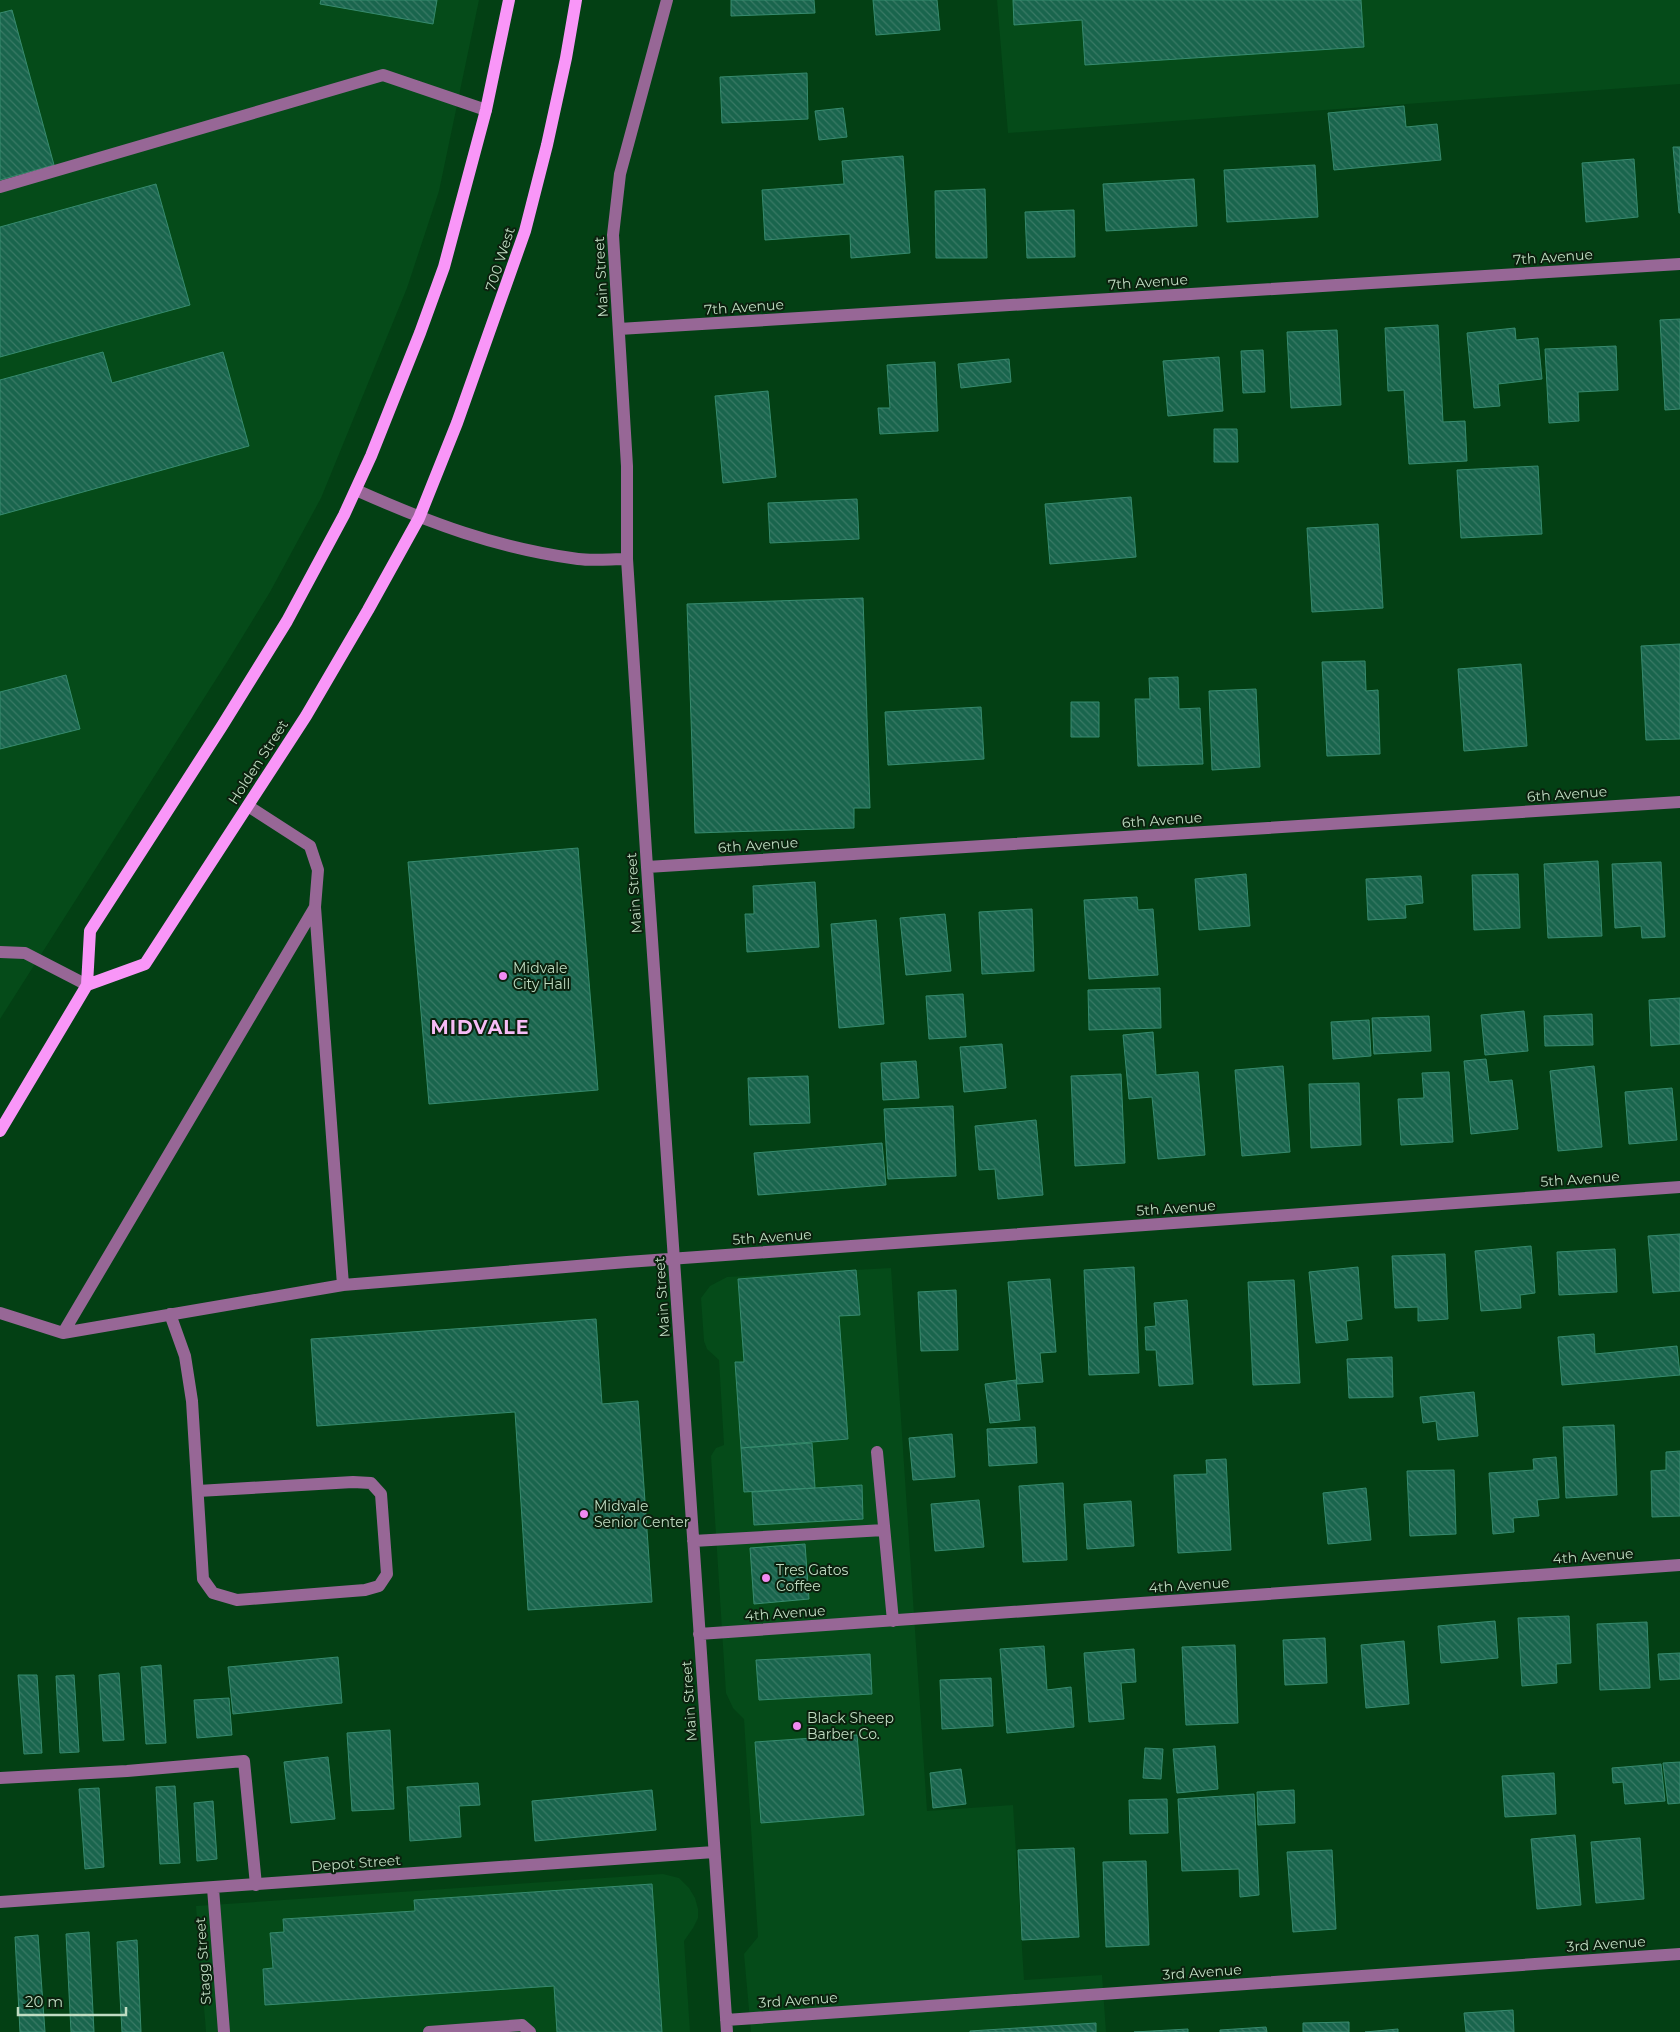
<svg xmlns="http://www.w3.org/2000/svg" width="1680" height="2032" viewBox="0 0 1680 2032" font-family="Montserrat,sans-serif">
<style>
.built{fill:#054b19}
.building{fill:url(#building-back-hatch);stroke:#378b6e}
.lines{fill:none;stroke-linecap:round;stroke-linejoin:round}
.minor{stroke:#976796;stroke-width:12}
.major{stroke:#f996f8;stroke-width:12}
.poi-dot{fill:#f28af2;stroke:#0b210e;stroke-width:2}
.labels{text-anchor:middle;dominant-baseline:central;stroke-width:4;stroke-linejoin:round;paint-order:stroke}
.street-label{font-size:14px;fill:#c0dcc2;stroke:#0b210e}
.poi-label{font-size:14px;fill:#c0dcc2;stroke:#0b210e;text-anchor:start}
.district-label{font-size:19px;font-weight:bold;letter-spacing:1px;fill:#f7bcf6;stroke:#0b210e}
</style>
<defs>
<pattern id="building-back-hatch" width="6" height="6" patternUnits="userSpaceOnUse" patternTransform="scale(1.25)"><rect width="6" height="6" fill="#19654d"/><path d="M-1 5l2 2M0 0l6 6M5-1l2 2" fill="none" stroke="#397a65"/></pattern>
</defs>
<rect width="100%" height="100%" fill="#034014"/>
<path class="built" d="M 0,0 L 479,0 L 439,191 L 407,288 L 321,498 L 270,592 L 227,662 L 0,1019 Z
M 997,0 L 1680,0 L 1680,84 L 1008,133 Z
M 891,1268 L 927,1811 L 1013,1805 L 1024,1980 L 1102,1975 L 1106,2032 L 751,2032 L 744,1954 L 758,1937 L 744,1719 L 733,1708 L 726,1693 L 711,1456 L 716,1448 L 724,1445 L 719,1360 L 707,1349 L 704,1341 L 701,1298 L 710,1286 L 727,1277 Z
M 663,1874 L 679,1878 L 689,1888 L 695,1898 L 698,1909 L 698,1918 L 693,1928 L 684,1941 L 690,2032 L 206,2032 L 196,1906 Z"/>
<path class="building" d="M 321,0 L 437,0 L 433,24 L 320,4 Z
M 731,0 L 814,0 L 815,13 L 731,16 Z
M 873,0 L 937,0 L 940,30 L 876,35 Z
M 1013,0 L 1361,0 L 1364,47 L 1085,65 L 1082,20 L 1014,25 Z
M 12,10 L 54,165 L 0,180 L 0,13 Z
M 807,73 L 808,119 L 722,123 L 720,77 Z
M 1404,106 L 1406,127 L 1437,124 L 1441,160 L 1334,170 L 1328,113 Z
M 843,108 L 847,137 L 819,140 L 815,111 Z
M 1673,147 L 1680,147 L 1680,213 L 1679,213 Z
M 903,156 L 910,253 L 851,258 L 850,234 L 765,240 L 762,190 L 844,184 L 842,161 Z
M 1634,159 L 1638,217 L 1586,222 L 1582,163 Z
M 1315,165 L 1318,217 L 1227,222 L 1224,170 Z
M 1194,179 L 1197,226 L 1106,231 L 1103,184 Z
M 156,184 L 190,305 L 0,357 L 0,227 Z
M 985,189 L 987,258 L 936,258 L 935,191 Z
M 1074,210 L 1075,257 L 1027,258 L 1025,212 Z
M 1680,319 L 1680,409 L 1665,410 L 1660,320 Z
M 1438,325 L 1443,422 L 1465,421 L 1467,461 L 1409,464 L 1404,390 L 1388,391 L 1385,328 Z
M 1515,328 L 1516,340 L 1538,338 L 1542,379 L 1498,384 L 1500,406 L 1474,408 L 1467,333 Z
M 1337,330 L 1341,405 L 1291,408 L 1287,332 Z
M 1616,346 L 1618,390 L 1578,392 L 1579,421 L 1549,423 L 1545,349 Z
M 1263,350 L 1265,392 L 1243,393 L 1241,351 Z
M 103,352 L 112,383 L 223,352 L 249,446 L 0,515 L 0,380 Z
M 1219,357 L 1223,411 L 1168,416 L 1163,361 Z
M 1009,359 L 1011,382 L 961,388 L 958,364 Z
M 935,362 L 938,431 L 880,434 L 878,408 L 890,408 L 887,365 Z
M 768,391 L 776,477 L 723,483 L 715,396 Z
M 1214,429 L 1237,429 L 1238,462 L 1214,462 Z
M 1538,466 L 1542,534 L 1461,538 L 1457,470 Z
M 1131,497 L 1136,557 L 1050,564 L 1045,504 Z
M 857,499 L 859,539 L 770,543 L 768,503 Z
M 1378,524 L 1383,608 L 1312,612 L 1307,528 Z
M 863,598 L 870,808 L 854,808 L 854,828 L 695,833 L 687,604 Z
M 1680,644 L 1680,739 L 1646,740 L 1641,646 Z
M 1365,661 L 1366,691 L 1378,690 L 1380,754 L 1327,756 L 1322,662 Z
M 1521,664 L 1527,746 L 1464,751 L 1458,669 Z
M 66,675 L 80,729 L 0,749 L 0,692 Z
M 1178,677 L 1179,709 L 1200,708 L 1203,764 L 1138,766 L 1135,699 L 1150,699 L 1149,678 Z
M 1256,689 L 1260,767 L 1212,770 L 1209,691 Z
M 1071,702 L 1099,702 L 1099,737 L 1071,737 Z
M 981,707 L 984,759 L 888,765 L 885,712 Z
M 578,848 L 598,1090 L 429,1104 L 408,862 Z
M 1598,861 L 1602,936 L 1548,938 L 1544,864 Z
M 1661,862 L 1665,937 L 1642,938 L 1641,926 L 1615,928 L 1612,864 Z
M 1246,874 L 1250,926 L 1199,930 L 1195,879 Z
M 1518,874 L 1520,928 L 1474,930 L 1472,875 Z
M 1421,876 L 1423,903 L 1405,905 L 1406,918 L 1368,920 L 1366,879 Z
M 815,882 L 819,947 L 747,952 L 745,914 L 754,914 L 753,886 Z
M 1137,897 L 1138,910 L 1153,909 L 1158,975 L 1089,979 L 1084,900 Z
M 1032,909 L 1034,971 L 982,974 L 979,912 Z
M 945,914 L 951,971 L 906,975 L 900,918 Z
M 876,920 L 884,1024 L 839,1028 L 831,924 Z
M 1160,988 L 1161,1028 L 1089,1030 L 1088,990 Z
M 963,994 L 966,1037 L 929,1039 L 926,996 Z
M 1680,998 L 1680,1044 L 1651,1046 L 1649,1000 Z
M 1524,1011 L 1528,1051 L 1485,1055 L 1481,1015 Z
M 1592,1014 L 1593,1045 L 1545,1046 L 1544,1016 Z
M 1429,1016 L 1431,1051 L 1374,1054 L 1372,1018 Z
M 1369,1020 L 1371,1056 L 1333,1059 L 1331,1022 Z
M 1153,1032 L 1156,1075 L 1198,1072 L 1205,1155 L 1158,1159 L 1152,1097 L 1129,1099 L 1123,1035 Z
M 1002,1044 L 1006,1088 L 964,1092 L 960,1047 Z
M 1486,1059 L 1489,1082 L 1512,1080 L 1518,1129 L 1471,1134 L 1464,1061 Z
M 916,1061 L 919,1098 L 883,1100 L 881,1063 Z
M 1283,1066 L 1290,1152 L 1242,1156 L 1235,1070 Z
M 1594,1066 L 1602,1147 L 1558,1151 L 1550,1071 Z
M 1449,1072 L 1453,1142 L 1401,1145 L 1398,1099 L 1424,1098 L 1422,1073 Z
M 1121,1074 L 1125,1163 L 1075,1166 L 1071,1076 Z
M 808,1076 L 810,1123 L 750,1125 L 748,1078 Z
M 1359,1083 L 1361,1145 L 1311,1148 L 1309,1084 Z
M 1672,1088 L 1677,1140 L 1629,1144 L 1625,1092 Z
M 953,1106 L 956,1176 L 888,1179 L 884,1109 Z
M 1036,1120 L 1043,1195 L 998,1199 L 995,1169 L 979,1170 L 975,1126 Z
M 882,1143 L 886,1185 L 758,1195 L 754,1153 Z
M 1680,1234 L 1680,1291 L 1653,1293 L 1648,1236 Z
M 1531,1246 L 1535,1293 L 1520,1295 L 1521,1308 L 1481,1311 L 1475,1251 Z
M 1615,1249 L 1617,1292 L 1559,1295 L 1557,1252 Z
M 1445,1254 L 1448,1319 L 1418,1321 L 1418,1307 L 1395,1308 L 1392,1256 Z
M 1134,1267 L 1139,1373 L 1089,1375 L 1084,1270 Z
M 1358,1267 L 1362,1319 L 1346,1321 L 1348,1340 L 1316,1343 L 1309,1272 Z
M 856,1270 L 860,1315 L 839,1316 L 848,1439 L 741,1448 L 735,1362 L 744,1362 L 738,1279 Z
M 1050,1279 L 1056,1352 L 1040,1353 L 1043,1382 L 1017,1384 L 1008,1282 Z
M 1294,1280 L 1300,1383 L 1253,1385 L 1248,1282 Z
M 956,1290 L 958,1350 L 921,1351 L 918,1292 Z
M 1187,1300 L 1193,1384 L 1159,1386 L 1156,1350 L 1146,1350 L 1145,1327 L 1156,1326 L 1154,1303 Z
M 596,1319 L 602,1404 L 638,1401 L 652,1602 L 528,1610 L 515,1412 L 317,1426 L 311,1339 Z
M 1594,1334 L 1595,1354 L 1677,1346 L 1680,1375 L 1562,1385 L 1558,1337 Z
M 1392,1357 L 1393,1397 L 1349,1398 L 1347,1359 Z
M 1016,1380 L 1020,1420 L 990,1423 L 985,1384 Z
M 1474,1392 L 1478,1436 L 1438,1440 L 1436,1421 L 1423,1423 L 1420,1397 Z
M 1614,1425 L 1617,1495 L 1566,1498 L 1563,1427 Z
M 1035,1427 L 1037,1463 L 989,1466 L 987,1429 Z
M 952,1434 L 955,1477 L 913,1480 L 909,1438 Z
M 812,1443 L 815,1488 L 744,1492 L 741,1448 Z
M 1680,1451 L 1680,1516 L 1652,1517 L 1651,1471 L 1666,1470 L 1666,1452 Z
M 1556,1457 L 1559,1498 L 1537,1500 L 1539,1516 L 1513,1518 L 1514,1532 L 1493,1534 L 1489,1473 L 1534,1470 L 1533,1459 Z
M 1226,1459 L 1231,1550 L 1178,1553 L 1174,1475 L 1207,1474 L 1206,1460 Z
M 1454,1470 L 1456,1534 L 1410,1536 L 1407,1471 Z
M 1063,1483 L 1067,1560 L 1023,1562 L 1019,1486 Z
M 862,1485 L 863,1519 L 754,1525 L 752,1492 Z
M 1366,1488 L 1371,1540 L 1328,1544 L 1323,1493 Z
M 979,1500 L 984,1547 L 935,1551 L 931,1504 Z
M 1131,1501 L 1134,1546 L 1087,1549 L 1084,1504 Z
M 805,1544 L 809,1599 L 754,1604 L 750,1548 Z
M 1569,1616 L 1571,1663 L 1556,1664 L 1557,1683 L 1522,1686 L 1518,1618 Z
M 1495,1621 L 1498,1658 L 1441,1663 L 1438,1626 Z
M 1647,1622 L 1650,1688 L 1600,1690 L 1597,1624 Z
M 1325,1638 L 1327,1683 L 1285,1685 L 1283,1640 Z
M 1404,1641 L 1409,1704 L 1366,1708 L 1361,1645 Z
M 1235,1645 L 1238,1723 L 1186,1725 L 1182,1647 Z
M 1044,1646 L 1047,1690 L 1071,1687 L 1074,1727 L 1007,1733 L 1000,1649 Z
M 1134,1649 L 1136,1682 L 1121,1683 L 1124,1719 L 1089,1722 L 1084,1653 Z
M 1680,1653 L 1680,1679 L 1660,1680 L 1658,1654 Z
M 870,1654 L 872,1694 L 759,1700 L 756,1660 Z
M 338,1657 L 342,1703 L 233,1714 L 228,1667 Z
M 161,1665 L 166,1743 L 146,1744 L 141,1667 Z
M 119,1673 L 124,1740 L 103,1741 L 99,1675 Z
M 18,1675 L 37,1675 L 42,1753 L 24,1754 Z
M 74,1675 L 79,1752 L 60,1753 L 56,1676 Z
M 991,1678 L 993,1726 L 942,1729 L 940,1680 Z
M 229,1698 L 232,1735 L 197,1738 L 194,1700 Z
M 390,1730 L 394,1809 L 352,1811 L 347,1733 Z
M 857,1735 L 864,1815 L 761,1823 L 755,1742 Z
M 1215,1746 L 1218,1789 L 1177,1793 L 1173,1749 Z
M 1145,1748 L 1163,1749 L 1161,1779 L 1143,1778 Z
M 328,1757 L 335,1819 L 291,1823 L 284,1762 Z
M 1680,1762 L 1680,1803 L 1668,1804 L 1663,1763 Z
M 1661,1764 L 1665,1801 L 1625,1804 L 1623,1782 L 1613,1783 L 1612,1768 Z
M 961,1769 L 966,1804 L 933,1808 L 930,1773 Z
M 1554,1773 L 1556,1814 L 1505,1817 L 1502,1776 Z
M 478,1783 L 480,1805 L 459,1806 L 461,1837 L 410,1841 L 407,1787 Z
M 175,1786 L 180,1863 L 160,1864 L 156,1787 Z
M 99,1788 L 104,1867 L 85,1869 L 79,1789 Z
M 652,1790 L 656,1830 L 535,1841 L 532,1801 Z
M 1294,1790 L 1295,1823 L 1258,1825 L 1257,1792 Z
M 1254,1794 L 1259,1895 L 1240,1897 L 1239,1869 L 1182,1871 L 1178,1799 Z
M 1167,1799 L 1168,1833 L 1130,1834 L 1129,1800 Z
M 213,1801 L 217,1859 L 197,1861 L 194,1803 Z
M 1575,1835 L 1581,1905 L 1537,1909 L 1531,1839 Z
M 1640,1838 L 1644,1899 L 1596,1903 L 1591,1842 Z
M 1074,1848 L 1079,1937 L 1022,1940 L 1018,1850 Z
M 1332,1850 L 1336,1929 L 1293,1932 L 1287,1852 Z
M 1146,1861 L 1149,1945 L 1106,1947 L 1103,1862 Z
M 652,1884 L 662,2032 L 557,2032 L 554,1986 L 265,2005 L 263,1969 L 273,1968 L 270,1933 L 284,1932 L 283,1919 L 415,1911 L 414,1900 Z
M 89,1932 L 94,2032 L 71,2032 L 66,1934 Z
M 38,1935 L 45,2032 L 20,2032 L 15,1937 Z
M 137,1940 L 141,2032 L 122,2032 L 117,1942 Z
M 1513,2010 L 1514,2032 L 1466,2032 L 1464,2013 Z
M 1349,2022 L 1349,2032 L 1303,2032 L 1303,2023 Z
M 1096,2023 L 1096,2032 L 970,2032 L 970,2031 Z
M 1266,2027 L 1267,2032 L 1220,2032 L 1220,2030 Z
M 1188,2029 L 1188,2032 L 1134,2032 Z
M 1398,2029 L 1398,2032 L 1365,2032 Z"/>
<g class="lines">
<path class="minor" d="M 667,0 L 620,174 L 613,235 L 627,466 L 627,559 L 647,867 L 727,2032
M 0,187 L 383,75 L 486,110
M 619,329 L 1680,264
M 356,490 C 430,523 496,548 578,559 C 594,561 611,559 627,559
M 647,867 L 1680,802
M 0,952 L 25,953 L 87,985
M 343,1285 L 627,1262 L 1680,1187
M 0,1313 L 63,1333 L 315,907 L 318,870 L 310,846 L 248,806
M 170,1314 L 185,1356 L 192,1401 L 203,1579 L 213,1593 L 237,1600 L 365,1590 L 379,1586 L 387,1574 L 381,1494 L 371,1483 L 353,1482 L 198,1491
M 63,1333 L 343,1285 L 315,907
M 877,1452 L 893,1621
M 693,1541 L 884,1530
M 699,1634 L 1680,1565
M 0,1778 L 127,1771 L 244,1761 L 256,1885
M 213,1888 L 224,2032
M 0,1902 L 714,1852
M 726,2020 L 1680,1954
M 429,2032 L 522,2025 L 530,2032"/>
<path class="major" d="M 87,985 L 145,964 L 306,716 L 368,610 L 419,518 L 457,423 L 525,231 L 547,145 L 566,58 L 576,0
M 0,1131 L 87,985 L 90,931 L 222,726 L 287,621 L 344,515 L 371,456 L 420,333 L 444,267 L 486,110 L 509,0"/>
</g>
<g class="poi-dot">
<circle cx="503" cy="976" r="5"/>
<circle cx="584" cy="1514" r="5"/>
<circle cx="766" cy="1578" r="5"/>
<circle cx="797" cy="1726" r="5"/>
</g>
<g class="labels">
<g class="street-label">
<text transform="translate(1553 257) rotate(-4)">7th Avenue</text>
<text transform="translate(500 259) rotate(-72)">700 West</text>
<text transform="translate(601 277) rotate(-93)">Main Street</text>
<text transform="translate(1148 282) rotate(-4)">7th Avenue</text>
<text transform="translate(744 307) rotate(-4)">7th Avenue</text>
<text transform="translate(258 762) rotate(-57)">Holden Street</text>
<text transform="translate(1567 794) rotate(-4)">6th Avenue</text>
<text transform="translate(1162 820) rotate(-4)">6th Avenue</text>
<text transform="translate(758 845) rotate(-4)">6th Avenue</text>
<text transform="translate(634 893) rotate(-94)">Main Street</text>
<text transform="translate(1580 1179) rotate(-4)">5th Avenue</text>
<text transform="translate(1176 1208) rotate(-4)">5th Avenue</text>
<text transform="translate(772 1237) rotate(-4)">5th Avenue</text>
<text transform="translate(662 1297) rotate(-94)">Main Street</text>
<text transform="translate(1593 1556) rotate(-4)">4th Avenue</text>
<text transform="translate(1189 1585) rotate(-4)">4th Avenue</text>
<text transform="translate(785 1613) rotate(-4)">4th Avenue</text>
<text transform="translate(689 1701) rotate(-94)">Main Street</text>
<text transform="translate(356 1863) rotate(-4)">Depot Street</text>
<text transform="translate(1606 1944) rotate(-4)">3rd Avenue</text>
<text transform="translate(203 1961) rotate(-94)">Stagg Street</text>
<text transform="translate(1202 1972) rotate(-4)">3rd Avenue</text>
<text transform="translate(798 2000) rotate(-4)">3rd Avenue</text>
</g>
<g class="poi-label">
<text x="513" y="968">Midvale<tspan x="513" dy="16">City Hall</tspan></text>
<text x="594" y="1506">Midvale<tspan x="594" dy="16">Senior Center</tspan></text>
<text x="776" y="1570">Tres Gatos<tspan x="776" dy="16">Coffee</tspan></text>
<text x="807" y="1718">Black Sheep<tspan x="807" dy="16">Barber Co.</tspan></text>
</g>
<g class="district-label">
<text x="480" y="1027">MIDVALE</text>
</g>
</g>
<path d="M18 2007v8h108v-8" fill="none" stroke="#c0dcc2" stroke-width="2.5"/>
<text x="25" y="2007" font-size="15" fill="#c0dcc2" stroke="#0b210e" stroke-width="4" paint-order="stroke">20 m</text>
</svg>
